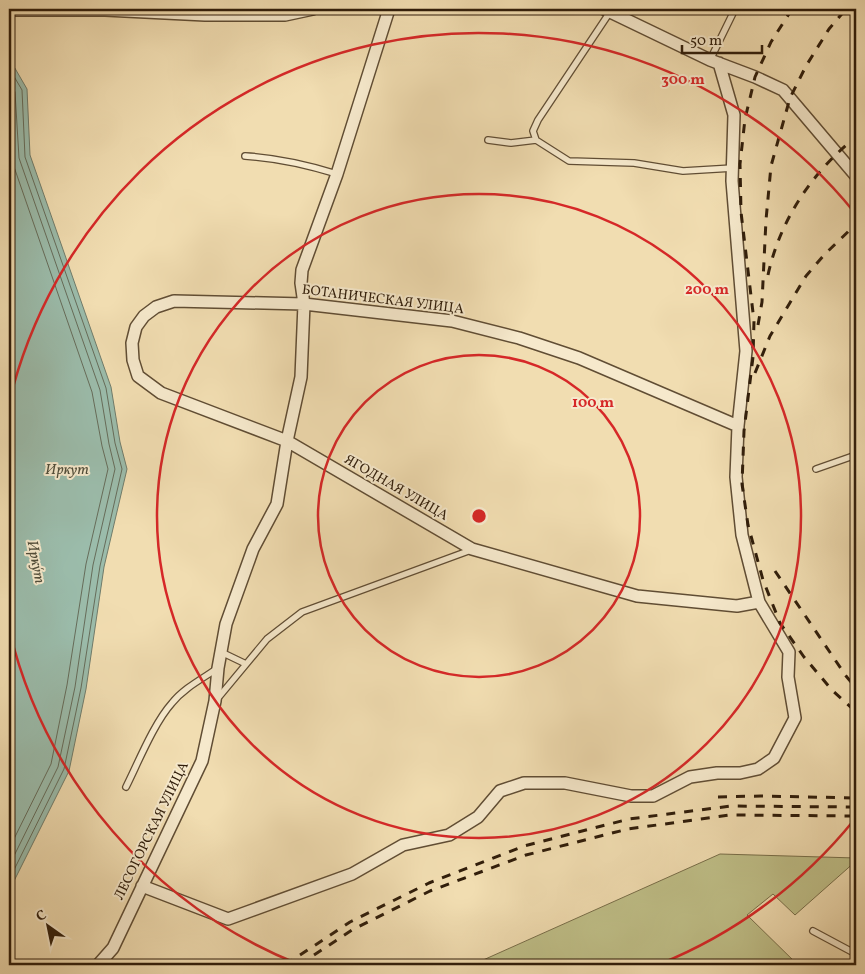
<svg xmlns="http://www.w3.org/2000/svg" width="865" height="974" viewBox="0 0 865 974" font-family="Vollkorn,serif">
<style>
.green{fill:#bfbf88;stroke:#786e49}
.water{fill:#9bbcab;stroke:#707c6b}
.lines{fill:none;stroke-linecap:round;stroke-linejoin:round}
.shore{stroke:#666c5a;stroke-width:1}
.lane-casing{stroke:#604d34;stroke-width:8}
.street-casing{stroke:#604d34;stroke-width:14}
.lane{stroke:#f6e9cc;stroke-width:5.5}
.street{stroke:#f6e9cc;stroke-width:11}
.rail{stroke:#301d0a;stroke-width:3;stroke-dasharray:9 9;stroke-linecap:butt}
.ring{fill:none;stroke:#d62828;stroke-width:2.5}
.labels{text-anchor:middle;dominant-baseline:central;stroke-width:4;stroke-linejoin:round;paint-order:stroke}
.street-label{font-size:14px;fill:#301d0a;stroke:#f6e9cc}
.water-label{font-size:15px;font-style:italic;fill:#504d3a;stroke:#f6e9cc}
.centre{fill:#d62828;stroke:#f6e9cc;stroke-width:2.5}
.ring-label{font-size:15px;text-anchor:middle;font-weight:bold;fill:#d62828;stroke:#f6e9cc;stroke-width:4;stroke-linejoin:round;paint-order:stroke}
</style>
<rect width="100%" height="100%" fill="#f1ddb1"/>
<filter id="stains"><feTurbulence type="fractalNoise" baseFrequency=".004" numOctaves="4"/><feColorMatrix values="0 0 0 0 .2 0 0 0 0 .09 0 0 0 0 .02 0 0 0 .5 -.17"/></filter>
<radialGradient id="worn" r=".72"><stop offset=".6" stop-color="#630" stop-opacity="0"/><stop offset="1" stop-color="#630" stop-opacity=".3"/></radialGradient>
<path class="green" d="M 720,854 L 856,858 L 856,861 L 795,915 L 773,894 L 747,915 L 798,965 L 472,965 Z"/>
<path class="water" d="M 9,58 L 27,89 L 30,155 L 111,387 L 120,442 L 127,469 L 104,567 L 86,689 L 69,771 L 9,891 Z"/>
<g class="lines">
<path class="shore" d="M 9,68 L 22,90 L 25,157 L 106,388 L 115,443 L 122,469 L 100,566 L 81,688 L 64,769 L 9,880
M 9,80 L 15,92 L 19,158 L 100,390 L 109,444 L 115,469 L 93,565 L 75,687 L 58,767 L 9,866
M 9,106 L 12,161 L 92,392 L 102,446 L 108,469 L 86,564 L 67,685 L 51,764 L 9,849"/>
<defs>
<path id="lane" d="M 610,12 L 538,120 L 533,131 L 536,140 L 569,161 L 634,163 L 683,171 L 733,168
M 856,50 L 856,60
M 710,60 L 735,9
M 488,140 L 511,143 L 536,140
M 245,156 C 278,158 305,164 337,174
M 816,469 L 856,455
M 221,652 L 246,664
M 218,698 L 267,639 L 302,612 L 471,550
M 126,787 C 138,763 154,723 172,703 C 184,688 202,679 218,668
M 813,931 L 856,954"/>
<path id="street" d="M 604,9 L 710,60 L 755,77 L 783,90 L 856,176
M 9,10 L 105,10 L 205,15 L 285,15 L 313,9
M 738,426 L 579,358 L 519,338 L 452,321 L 304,304 L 174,301 L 156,307 L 144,316 L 136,327 L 132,343 L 133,360 L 138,376 L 161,393 L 287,441 L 472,549 L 637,596 L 737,606 L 759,602
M 142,886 L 228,919 L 352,874 L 403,845 L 449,835 L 478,817 L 500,791 L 524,783 L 565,783 L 631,796 L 653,796 L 690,777 L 717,773 L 740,773 L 758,769 L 774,758 L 795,718 L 788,677 L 789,652 L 759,602 L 742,535 L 736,477 L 738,426 L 746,351 L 732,181 L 734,115 L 719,63
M 98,965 L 113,948 L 202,761 L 215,701 L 218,668 L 226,624 L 253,549 L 277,504 L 287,441 L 301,377 L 304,304 L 301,283 L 302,270 L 337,174 L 389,9"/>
</defs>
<use href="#lane" class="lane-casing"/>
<use href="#street" class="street-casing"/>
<use href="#lane" class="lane"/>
<use href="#street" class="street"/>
<path class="rail" d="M 792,9 L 771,42 L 755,77 L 745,119 L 740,164 L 741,212 L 754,321 L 753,357 L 744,431 L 742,484 L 748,525 L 763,580 L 780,623 L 804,657 L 832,690 L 856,712
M 768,275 C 780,220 812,172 856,137
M 758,325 L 762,302 L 766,220 L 771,166 L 790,98 L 806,66 L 829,29 L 846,9
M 755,373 L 770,336 L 806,276 L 824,255 L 856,224
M 775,571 L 846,676 L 856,688
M 718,797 L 761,796 L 856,798
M 285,965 L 350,922 L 429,883 L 524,846 L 629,819 L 731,806 L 856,807
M 299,965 L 352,930 L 430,891 L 526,855 L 628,829 L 730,815 L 856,816"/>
</g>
<g class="ring">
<circle cx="479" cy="516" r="161"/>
<circle cx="479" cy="516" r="322"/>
<path d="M854 820A483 483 0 0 1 660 964M298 964A483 483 0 0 1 9 629M9 403A483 483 0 0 1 854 212"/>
</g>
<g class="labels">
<g class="street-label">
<text transform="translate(383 300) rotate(7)">БОТАНИЧЕСКАЯ УЛИЦА</text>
<text transform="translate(396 488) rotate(30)">ЯГОДНАЯ УЛИЦА</text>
<text transform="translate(152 831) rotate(-64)">ЛЕСОГОРСКАЯ УЛИЦА</text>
</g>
<g class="water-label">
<text x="67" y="470">Иркут</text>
<text transform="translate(35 562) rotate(79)">Ирку́т</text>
</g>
</g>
<circle cx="479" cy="516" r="8" class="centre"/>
<g class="ring-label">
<text x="683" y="84">300 m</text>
<text x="707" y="294">200 m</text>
<text x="593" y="407">100 m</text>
</g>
<rect width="865" height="974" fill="none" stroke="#f1ddb1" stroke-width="30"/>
<rect x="10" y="10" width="845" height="954" fill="none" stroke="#301d0a" stroke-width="2.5"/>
<rect x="15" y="15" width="835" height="944" fill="none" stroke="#301d0a"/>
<g transform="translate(48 926) rotate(327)" stroke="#f6e9cc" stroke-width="4" paint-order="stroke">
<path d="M0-4L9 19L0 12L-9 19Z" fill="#301d0a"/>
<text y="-8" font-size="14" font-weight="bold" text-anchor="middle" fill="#301d0a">С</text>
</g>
<path d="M682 45v8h80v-8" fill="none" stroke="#301d0a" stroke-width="2.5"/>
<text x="690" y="45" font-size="15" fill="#301d0a" stroke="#f6e9cc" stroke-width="4" paint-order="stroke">50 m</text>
<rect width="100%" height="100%" filter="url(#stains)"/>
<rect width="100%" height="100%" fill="url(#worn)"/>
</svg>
